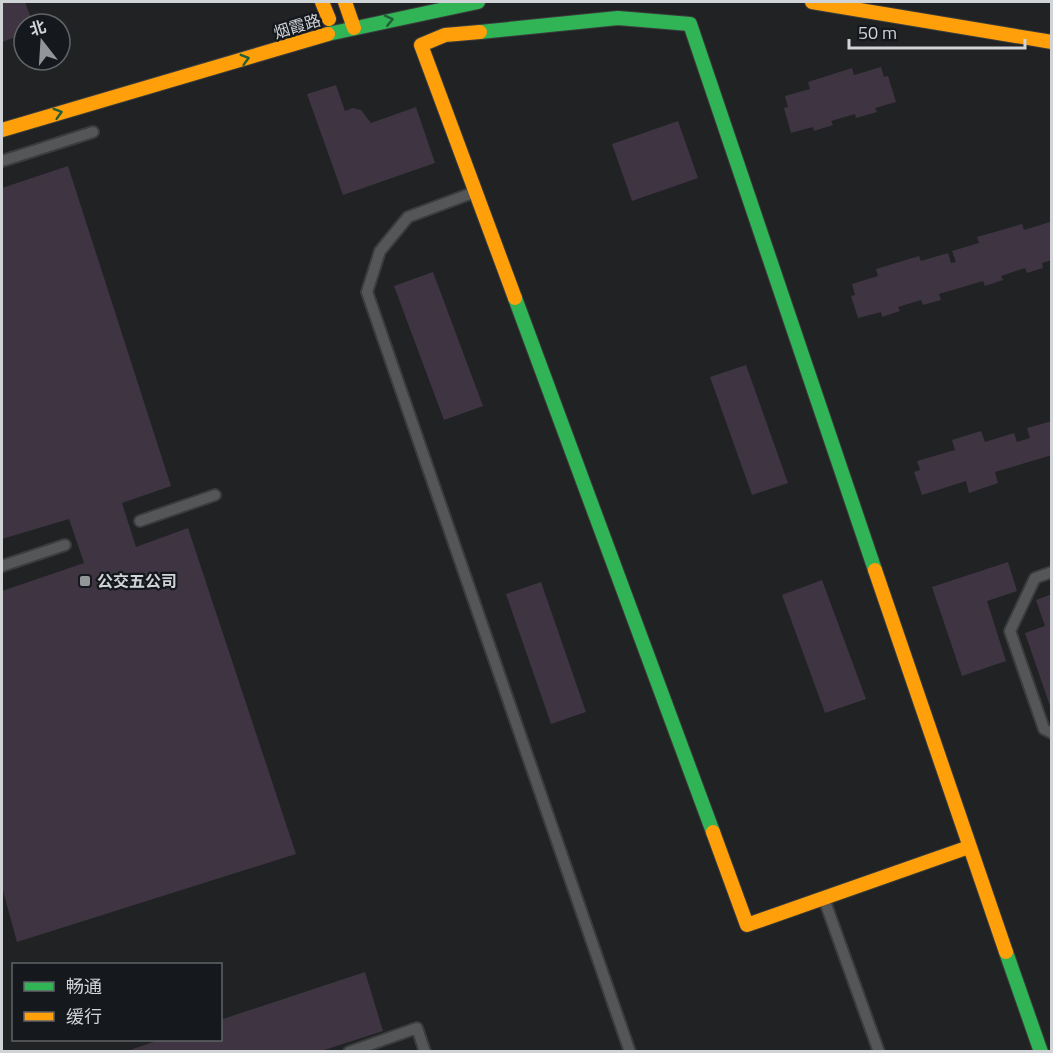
<svg xmlns="http://www.w3.org/2000/svg" width="1053" height="1053" viewBox="0 0 1053 1053" font-family="'Titillium Web','Noto Sans SC',sans-serif">
<style>
.building{fill:#3f3542}
.lines{fill:none;stroke-linecap:round;stroke-linejoin:round}
.lane-casing{stroke:#3a3c3d;stroke-width:14}
.fast-casing{stroke:#3a3c3d;stroke-width:16}
.slow-casing{stroke:#3a3c3d;stroke-width:16}
.lane{stroke:#545658;stroke-width:10}
.fast{stroke:#30b455;stroke-width:14}
.slow{stroke:#ff9f0a;stroke-width:14}
.oneway{stroke:#215f36}
.poi-dot{fill:#939698;stroke:#15191d;stroke-width:2}
.labels{text-anchor:middle;dominant-baseline:central;stroke-width:4.5;stroke-linejoin:round;paint-order:stroke}
.street-label{font-size:16px;fill:#d1d4d7;stroke:#15191d}
.poi-label{font-size:16px;font-weight:bold;fill:#d1d4d7;stroke:#15191d;text-anchor:start}
</style>
<rect width="100%" height="100%" fill="#202224"/>
<path class="building" d="M 2,2 L 25,2 L 33,24 L 24,24 L 24,34 L 2,42 Z
M 881,67 L 884,77 L 888,76 L 896,102 L 875,108 L 877,112 L 856,118 L 855,114 L 831,121 L 833,125 L 814,131 L 813,127 L 791,133 L 784,108 L 788,107 L 785,96 L 810,89 L 808,82 L 852,68 L 854,75 Z
M 336,85 L 345,111 L 353,108 L 361,110 L 371,123 L 416,107 L 435,163 L 343,195 L 307,94 Z
M 678,121 L 698,178 L 632,201 L 612,144 Z
M 68,166 L 171,486 L 122,503 L 136,547 L 188,528 L 296,854 L 17,942 L 2,887 L 2,591 L 84,563 L 69,519 L 2,539 L 2,188 Z
M 1050,222 L 1052,260 L 1042,263 L 1043,268 L 1027,273 L 1025,268 L 1001,276 L 1003,280 L 985,286 L 983,281 L 939,294 L 941,300 L 923,305 L 921,300 L 898,307 L 900,311 L 882,317 L 881,312 L 858,318 L 851,296 L 855,295 L 852,284 L 878,276 L 876,269 L 919,256 L 921,261 L 948,253 L 951,263 L 956,262 L 952,251 L 979,243 L 977,237 L 1022,224 L 1024,230 Z
M 433,272 L 483,406 L 444,420 L 394,286 Z
M 746,365 L 788,483 L 752,495 L 710,377 Z
M 1052,421 L 1052,455 L 995,472 L 998,483 L 969,493 L 966,481 L 922,495 L 914,472 L 920,470 L 917,461 L 955,450 L 952,440 L 981,431 L 985,442 L 1014,433 L 1017,442 L 1030,438 L 1027,428 Z
M 1008,562 L 1017,591 L 987,601 L 1006,661 L 962,676 L 932,587 Z
M 822,580 L 866,699 L 825,713 L 782,595 Z
M 541,582 L 586,712 L 551,724 L 506,594 Z
M 1052,594 L 1052,709 L 1051,709 L 1025,633 L 1045,626 L 1036,600 Z
M 365,972 L 383,1031 L 318,1052 L 124,1052 L 159,1040 L 220,1040 L 220,1020 Z"/>
<g class="lines">
<defs>
<path id="lane" d="M 2,161 L 93,132
M 475,192 L 408,217 L 380,251 L 367,292 L 630,1052
M 140,521 L 215,495
M 2,566 L 65,545
M 1052,572 L 1035,578 L 1010,631 L 1044,729 L 1052,733
M 824,899 L 879,1052
M 349,1052 L 417,1028 L 425,1052"/>
<path id="fast" d="M 480,32 L 618,18 L 690,24 L 875,570
M 328,34 L 478,2
M 515,298 L 713,832
M 1006,952 L 1041,1052"/>
<path id="slow" d="M 322,2 L 329,19
M 345,2 L 354,28
M 812,2 L 1052,42
M 480,32 L 445,35 L 421,45 L 515,298
M 2,130 L 328,34
M 875,570 L 1006,952
M 713,832 L 747,925 L 969,847"/>
</defs>
<use href="#lane" class="lane-casing"/>
<use href="#fast" class="fast-casing"/>
<use href="#slow" class="slow-casing"/>
<use href="#lane" class="lane"/>
<use href="#fast" class="fast"/>
<use href="#slow" class="slow"/>
</g>
<defs><path id="oneway-chevron" d="M-2-3.5L2.5 0L-2 3.5" fill="none" stroke-width="1.6" stroke-linecap="round" stroke-linejoin="round" transform="scale(1.5)"/></defs>
<g class="oneway">
<use href="#oneway-chevron" transform="translate(389 20) rotate(-13)"/>
<use href="#oneway-chevron" transform="translate(245 59) rotate(-16)"/>
<use href="#oneway-chevron" transform="translate(58 113) rotate(-16)"/>
</g>
<rect class="poi-dot" x="79" y="575" width="12" height="12" rx="3"/>
<g class="labels">
<g class="street-label">
<text transform="translate(297 26) rotate(-17)">烟霞路</text>
</g>
<g class="poi-label">
<text x="97" y="581">公交五公司</text>
</g>
</g>
<rect width="1053" height="1053" fill="none" stroke="#d1d4d7" stroke-width="6"/>
<rect x="12" y="963" width="210" height="78" fill="#15191d" stroke="#606467" stroke-width="1.5"/>
<rect x="24" y="982" width="30" height="9" fill="#30b455" stroke="#606467" stroke-width="1.5"/>
<text x="66" y="993" font-size="18" fill="#d1d4d7">畅通</text>
<rect x="24" y="1012" width="30" height="9" fill="#ff9f0a" stroke="#606467" stroke-width="1.5"/>
<text x="66" y="1023" font-size="18" fill="#d1d4d7">缓行</text>
<g transform="translate(42 42) rotate(343)"><circle r="28" fill="#15191d" stroke="#606467" stroke-width="1.5"/>
<path d="M0-4.5L10 22L0 15L-10 22Z" fill="#939698"/>
<text y="-9" font-size="16" font-weight="bold" text-anchor="middle" fill="#d1d4d7">北</text>
</g>
<path d="M849 39v9h176v-9" fill="none" stroke="#d1d4d7" stroke-width="3"/>
<text x="858" y="39" font-size="18" fill="#d1d4d7" stroke="#15191d" stroke-width="4.5" paint-order="stroke">50 m</text>
</svg>
